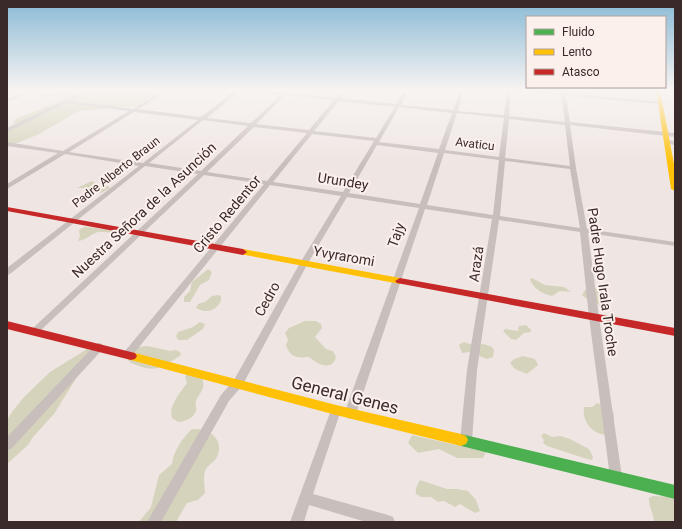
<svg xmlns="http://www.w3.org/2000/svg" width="682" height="529" viewBox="0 0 682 529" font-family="Roboto,sans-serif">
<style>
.green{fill:#d6d3bc}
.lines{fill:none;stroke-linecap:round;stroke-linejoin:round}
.street{fill:#c8bebc;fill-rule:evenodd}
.fast{fill:#4caf50;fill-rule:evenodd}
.slow{fill:#ffc107;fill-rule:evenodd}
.jam{fill:#c62828;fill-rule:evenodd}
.labels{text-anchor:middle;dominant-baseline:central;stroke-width:4;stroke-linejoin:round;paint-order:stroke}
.far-street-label{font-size:12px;fill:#3a2a29;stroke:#fbf0eb}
.street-label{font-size:14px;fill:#3a2a29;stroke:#fbf0eb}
.near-street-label{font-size:17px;fill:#3a2a29;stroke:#fbf0eb}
</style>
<rect width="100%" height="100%" fill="#efe6e3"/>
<path class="green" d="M 60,90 L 162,90 L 135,106 L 79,111 L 37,135 L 7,147 L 7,131 L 19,123 L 12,124 L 16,119 L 64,99 L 56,96 L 38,97 L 39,95 Z
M 92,181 L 100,186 L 108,186 L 110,188 L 101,193 L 97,192 L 95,188 L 77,188 Z
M 84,227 L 87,227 L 117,231 C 112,235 105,231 98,232 C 91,234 86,240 78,241 L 80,236 L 79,230 Z
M 208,269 L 212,272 L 209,280 L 200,285 L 190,302 L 184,302 L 184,297 L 190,291 L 192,282 Z
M 532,278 L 545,285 L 564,287 L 571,292 L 560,291 L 552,296 C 543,294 533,289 530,279 Z
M 590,287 L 607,292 L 609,297 L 605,299 L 610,305 L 604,307 L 587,299 L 582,295 L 585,290 Z
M 218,295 L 221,296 L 221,301 C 216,311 206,314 196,308 L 198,304 L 205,302 L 212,296 Z
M 305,321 L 316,321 L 321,324 L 322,328 L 315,337 L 326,349 L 333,351 L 336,357 C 332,372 317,364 309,357 C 297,358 290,358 286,345 L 288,340 L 285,333 L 289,328 Z
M 200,322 L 205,324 L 203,329 L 187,340 L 178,340 L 176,336 L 178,332 L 193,327 Z
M 526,325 L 531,330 L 531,332 L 524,333 L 516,340 L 511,339 L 503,331 L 505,329 L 518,331 L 519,326 Z
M 464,342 L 473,345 L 484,344 L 492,347 L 494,350 L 493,357 L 487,359 L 469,352 L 462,353 L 459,345 Z
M 148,346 L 170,351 L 176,350 L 181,353 L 180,356 C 164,365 158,373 139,366 C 134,364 131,364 128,360 L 136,347 Z
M 87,349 L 93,351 L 54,414 L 33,437 L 28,445 L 7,464 L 7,420 L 12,412 L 23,398 L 50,372 Z
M 523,356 L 535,359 L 538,365 L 527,374 L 515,369 L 510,363 L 514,359 Z
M 187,374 L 201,378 C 208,387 199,393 196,401 C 195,405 197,408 196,411 C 194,418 184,422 178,422 L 172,418 C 168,406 180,393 187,383 L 185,377 Z
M 597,403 C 621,412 616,417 605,435 C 591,433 582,421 584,407 L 592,407 Z
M 192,429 C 209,428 225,439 217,457 C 214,463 207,465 205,471 C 203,478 205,487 205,493 L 198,500 L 187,503 L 176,522 L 139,522 L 151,507 L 159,475 L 172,464 C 173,452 183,437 192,429 Z
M 544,433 L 552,437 L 561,436 L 570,439 L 589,449 L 593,457 L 592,460 L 587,459 L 547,446 L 543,443 L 544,440 L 541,436 Z
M 412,435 L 486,452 L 483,458 L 457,458 L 439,449 L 418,453 L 408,443 Z
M 420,480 L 447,489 L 457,489 L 468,491 L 476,500 L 480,511 L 475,513 L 460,504 L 455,507 L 444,501 L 438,502 L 431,497 L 421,497 L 416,494 C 415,488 417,486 420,480 Z
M 653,496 L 675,497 L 675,522 L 654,522 C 654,514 648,505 649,498 Z"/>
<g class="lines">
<path class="street" d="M 28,90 L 34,90 L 7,102 L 7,99 Z
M 87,90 L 92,90 L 70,101 L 133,109 L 164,90 L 169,90 L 138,109 L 201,117 L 236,90 L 241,90 L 207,118 L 251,123 L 281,95 L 249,91 L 247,90 L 283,92 L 285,90 L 288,90 L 289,91 L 288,93 L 336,98 L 343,90 L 347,90 L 341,98 L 396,104 L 405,90 L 409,90 L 401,105 L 453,110 L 460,90 L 464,90 L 458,111 L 504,115 L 507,90 L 511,90 L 509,116 L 565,122 L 561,95 L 517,91 L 515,90 L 561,93 L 561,90 L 565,90 L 566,93 L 663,102 L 663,104 L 661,104 L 566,96 L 570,122 L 675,133 L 675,137 L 570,125 L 576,168 L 587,229 L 675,242 L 675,246 L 588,233 L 599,317 L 622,477 L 620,481 L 616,483 L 612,481 L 610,477 L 589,317 L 580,232 L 499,220 L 477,370 L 472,441 L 470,445 L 466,446 L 462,445 L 460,441 L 467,370 L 492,219 L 425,209 L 356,414 L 354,417 L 350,419 L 346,417 L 344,414 L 419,208 L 347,197 L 308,263 L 242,386 L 229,401 L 161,522 L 147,522 L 221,395 L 234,380 L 300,263 L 341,196 L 270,185 L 131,357 L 128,358 L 125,357 L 123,354 L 125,351 L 264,184 L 204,175 L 38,333 L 35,334 L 32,333 L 30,331 L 32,329 L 198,174 L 145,166 L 10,274 L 7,275 L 7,268 L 139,166 L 65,154 L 7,189 L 7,184 L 58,153 L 7,146 L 7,142 L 63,151 L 129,111 L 66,103 L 7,132 L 7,128 ZM 285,95 L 334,100 L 309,130 L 256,124 ZM 339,101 L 395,107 L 376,138 L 314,131 ZM 399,107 L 452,113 L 439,149 L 379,142 ZM 134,112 L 198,120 L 143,163 L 69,152 ZM 457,113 L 504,118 L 499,157 L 445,150 ZM 509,119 L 565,125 L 570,166 L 505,158 ZM 203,120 L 248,126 L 201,171 L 149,163 ZM 254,127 L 307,133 L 267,181 L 207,172 ZM 312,134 L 374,141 L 343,192 L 273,182 ZM 377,145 L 438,153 L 420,204 L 349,193 ZM 444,153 L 499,160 L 493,215 L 427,205 ZM 505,161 L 570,169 L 580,228 L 500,216 Z
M 667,140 L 675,141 L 675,145 L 665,143 L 665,141 Z
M 99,343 L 102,344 L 104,347 L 102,350 L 11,449 L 7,450 L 7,437 L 96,344 Z
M 336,405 L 340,407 L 341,410 L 313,494 L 388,515 L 393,517 L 395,522 L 366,522 L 309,505 L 304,522 L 290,522 L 331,410 L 332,407 Z"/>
<path class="fast" d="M 461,434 L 675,485 L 675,499 L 461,446 L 456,444 L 454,440 L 456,436 Z"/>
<path class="slow" d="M 656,90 L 660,90 L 675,169 L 675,191 L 671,189 Z
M 673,90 L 675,90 L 675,93 L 673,92 Z
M 243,249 L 400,278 L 405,281 L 400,284 L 240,254 L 239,252 Z
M 131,352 L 336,405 L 461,434 L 466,436 L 468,440 L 466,444 L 461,446 L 336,415 L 127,359 L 125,356 L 127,353 Z"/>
<path class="jam" d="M 7,207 L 243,249 L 247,252 L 243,255 L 7,211 Z
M 400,278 L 675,328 L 675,336 L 397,283 L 395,281 Z
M 7,321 L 135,353 L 137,356 L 135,359 L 131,360 L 7,329 Z"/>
</g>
<linearGradient id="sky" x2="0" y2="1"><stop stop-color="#8abad6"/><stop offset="0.55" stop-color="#f8f4f2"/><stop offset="1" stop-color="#f8f4f2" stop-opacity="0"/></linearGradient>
<rect width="682" height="164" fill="url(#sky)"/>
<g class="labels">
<g class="far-street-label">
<text transform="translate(475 144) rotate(7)">Avaticu</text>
<text transform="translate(116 172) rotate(-38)">Padre Alberto Braun</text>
</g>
<g class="street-label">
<text transform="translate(343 181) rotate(9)">Urundey</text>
<text transform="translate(144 210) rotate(-43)">Nuestra Señora de la Asunción</text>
<text transform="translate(227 214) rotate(-50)">Cristo Redentor</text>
<text transform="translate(396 235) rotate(-70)">Tajy</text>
<text transform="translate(344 256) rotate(10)">Yvyraromi</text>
<text transform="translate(476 264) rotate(-82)">Arazá</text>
<text transform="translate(603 282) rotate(82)">Padre Hugo Irala Troche</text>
<text transform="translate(267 299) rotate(-61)">Cedro</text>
</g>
<g class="near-street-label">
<text transform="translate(345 395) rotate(14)">General Genes</text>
</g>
</g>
<rect width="682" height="529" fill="none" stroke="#3a2a29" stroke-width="16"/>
<rect x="526" y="16" width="140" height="72" fill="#fbf0eb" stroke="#aea19d"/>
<rect x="534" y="29" width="20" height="6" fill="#4caf50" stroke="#aea19d"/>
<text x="562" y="36" font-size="12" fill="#3a2a29">Fluido</text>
<rect x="534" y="49" width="20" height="6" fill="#ffc107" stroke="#aea19d"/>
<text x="562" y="56" font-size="12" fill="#3a2a29">Lento</text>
<rect x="534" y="69" width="20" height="6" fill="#c62828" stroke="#aea19d"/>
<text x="562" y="76" font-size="12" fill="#3a2a29">Atasco</text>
</svg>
